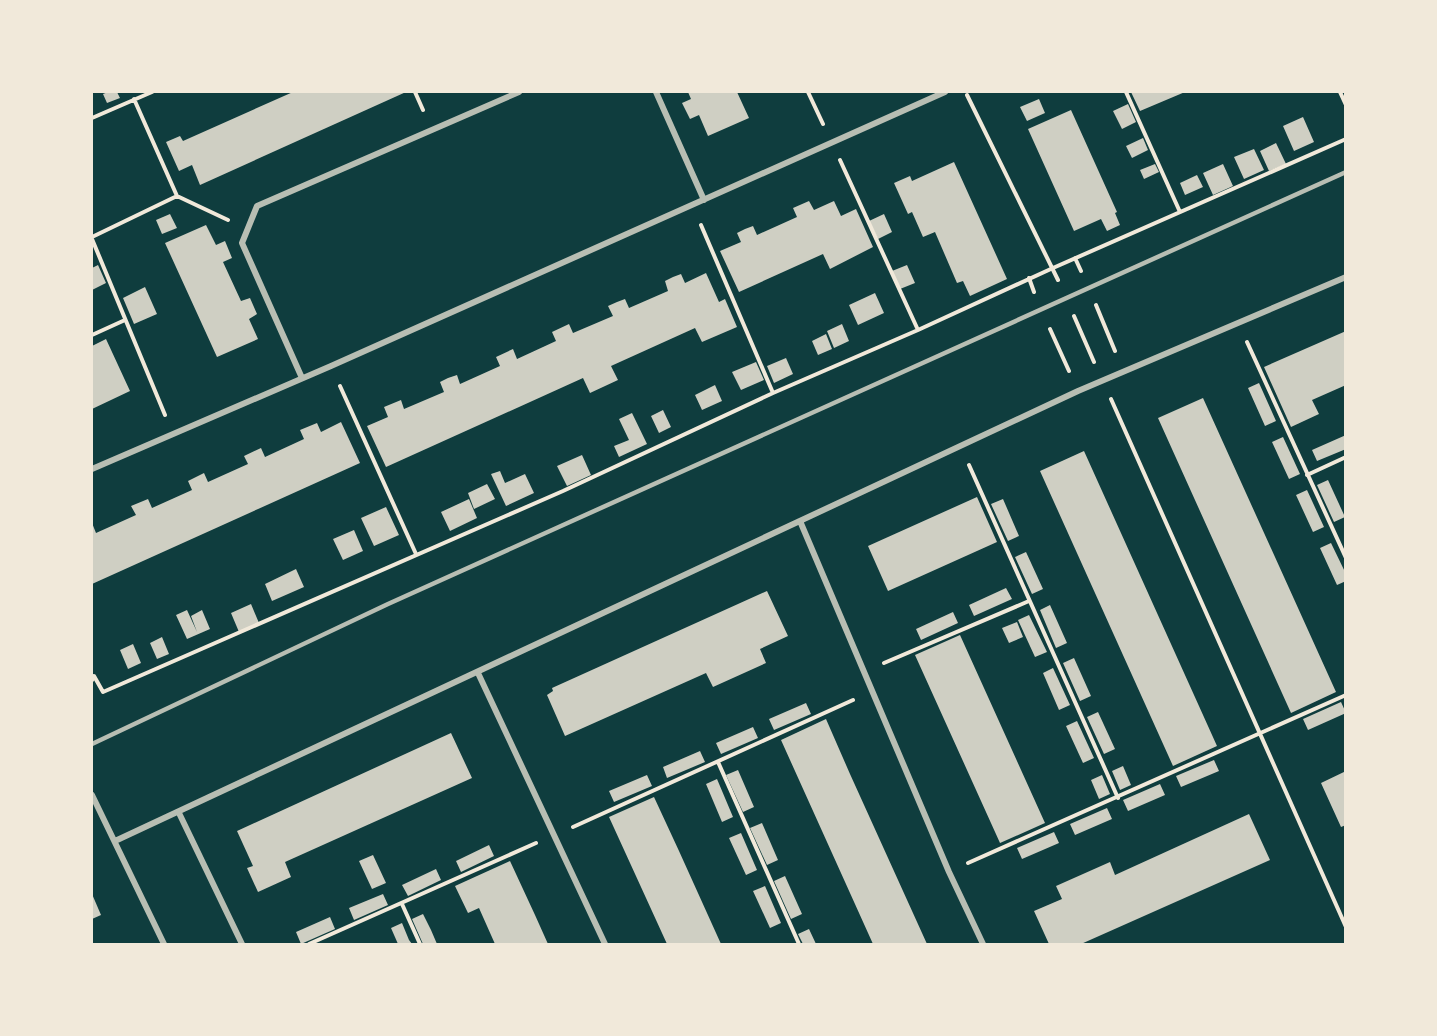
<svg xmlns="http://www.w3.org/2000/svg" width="1437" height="1036" viewBox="0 0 1437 1036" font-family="Bitter,serif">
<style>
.building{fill:#cfcfc3}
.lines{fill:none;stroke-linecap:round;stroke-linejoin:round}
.path{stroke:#f1e9da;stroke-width:4}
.service{stroke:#b8beb3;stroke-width:4.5}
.minor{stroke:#b8beb3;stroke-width:6}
</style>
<rect width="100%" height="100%" fill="#0f3d3e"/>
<path class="building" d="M 108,92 L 117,92 L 120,98 L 107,103 L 103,94 Z
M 293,92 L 406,92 L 200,185 L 192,165 L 179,171 L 166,142 L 180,136 L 183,141 Z
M 688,92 L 737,92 L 749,118 L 708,136 L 699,115 L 690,119 L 682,103 L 691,99 Z
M 1131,92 L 1185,92 L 1140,111 Z
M 1039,99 L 1045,113 L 1027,121 L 1020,107 Z
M 1128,104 L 1136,122 L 1122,129 L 1113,111 Z
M 1071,110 L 1117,212 L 1115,213 L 1120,225 L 1107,231 L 1101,219 L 1074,231 L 1028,129 Z
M 1303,117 L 1314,142 L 1294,151 L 1283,126 Z
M 1143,138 L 1148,150 L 1132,158 L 1126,146 Z
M 1276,143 L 1286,164 L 1269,171 L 1260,151 Z
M 1254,149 L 1264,170 L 1244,179 L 1234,157 Z
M 954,162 L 1007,279 L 970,296 L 963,281 L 957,283 L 935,232 L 923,237 L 912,212 L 908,214 L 894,183 L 910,176 L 912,181 Z
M 1155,164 L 1159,172 L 1144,179 L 1140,170 Z
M 1223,164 L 1233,186 L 1213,195 L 1203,173 Z
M 1197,175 L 1203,187 L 1185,195 L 1180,183 Z
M 809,201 L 814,210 L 834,201 L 841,216 L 856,209 L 873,247 L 830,269 L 823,254 L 739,292 L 720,251 L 741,242 L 737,233 L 745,229 L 753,226 L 757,235 L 797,217 L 793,208 Z
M 170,214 L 177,228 L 162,234 L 156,220 Z
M 884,214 L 892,232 L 878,239 L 869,221 Z
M 206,225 L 216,245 L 225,241 L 232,258 L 223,262 L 241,301 L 250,298 L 257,314 L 249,319 L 258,339 L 217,357 L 165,243 Z
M 98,265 L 106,283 L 92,290 L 92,268 Z
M 907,265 L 915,283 L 900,289 L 892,271 Z
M 706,273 L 719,302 L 725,299 L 737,327 L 702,342 L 695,328 L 611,366 L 618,380 L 590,393 L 583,378 L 386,467 L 367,426 L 388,417 L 384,407 L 401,400 L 404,409 L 444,392 L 440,382 L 448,378 L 457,375 L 460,384 L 500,366 L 496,357 L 513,349 L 517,359 L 556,341 L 552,332 L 569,324 L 573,333 L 613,316 L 608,306 L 617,302 L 625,299 L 629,308 L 668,291 L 665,281 L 673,277 L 681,274 L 685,283 Z
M 145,287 L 157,314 L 134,324 L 123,298 Z
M 875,293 L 884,313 L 858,325 L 849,305 Z
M 842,324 L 849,341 L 834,348 L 827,331 Z
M 1346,331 L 1346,385 L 1312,400 L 1319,414 L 1291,427 L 1264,367 Z
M 826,334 L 832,349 L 818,355 L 812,341 Z
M 106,339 L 130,391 L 92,409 L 92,346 Z
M 786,358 L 793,374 L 774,383 L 767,366 Z
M 756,362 L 764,380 L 741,390 L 732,372 Z
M 1259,383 L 1276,421 L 1265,426 L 1248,388 Z
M 715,385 L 722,401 L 702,410 L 695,395 Z
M 1203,398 L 1336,692 L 1291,713 L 1158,418 Z
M 663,410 L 671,427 L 659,433 L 651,416 Z
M 632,413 L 647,444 L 619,457 L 614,446 L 629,440 L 619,419 Z
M 341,422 L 360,463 L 92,584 L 92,523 L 96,533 L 136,515 L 131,506 L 148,499 L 152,508 L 192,490 L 188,481 L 204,473 L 208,482 L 248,464 L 244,456 L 261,448 L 265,457 L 304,439 L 300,430 L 317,423 L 321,432 Z
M 1346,435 L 1346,449 L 1317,461 L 1312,450 Z
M 1283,437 L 1300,474 L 1289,479 L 1272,442 Z
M 1084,451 L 1217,746 L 1173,766 L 1040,471 Z
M 582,455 L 591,475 L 567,486 L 557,466 Z
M 500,471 L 505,483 L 525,474 L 534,493 L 506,506 L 491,474 Z
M 1328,480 L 1345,517 L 1334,522 L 1317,485 Z
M 487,484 L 495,499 L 474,509 L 468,493 Z
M 1307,490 L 1324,527 L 1313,532 L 1296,495 Z
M 977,497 L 997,542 L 888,591 L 868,546 Z
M 469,499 L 477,518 L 450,531 L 441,512 Z
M 1003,499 L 1019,536 L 1008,541 L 991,504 Z
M 386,507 L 399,535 L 374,546 L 361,518 Z
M 354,530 L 363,551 L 343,560 L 333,539 Z
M 1331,543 L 1346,574 L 1346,581 L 1337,585 L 1320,548 Z
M 1026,552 L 1043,589 L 1032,594 L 1015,557 Z
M 296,569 L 304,587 L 272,601 L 265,584 Z
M 1006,588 L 1012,599 L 974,616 L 969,605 Z
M 767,591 L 788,636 L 760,649 L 766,663 L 713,687 L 706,673 L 565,736 L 547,695 L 553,691 L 552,688 Z
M 251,604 L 259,623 L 239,632 L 231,613 Z
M 1050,605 L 1067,643 L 1056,648 L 1040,610 Z
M 187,610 L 197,632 L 191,616 L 202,610 L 210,629 L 187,639 L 176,615 Z
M 953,612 L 958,623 L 921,640 L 916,629 Z
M 1029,615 L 1047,652 L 1035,657 L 1018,620 Z
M 1017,622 L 1023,637 L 1009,643 L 1002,628 Z
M 960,635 L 1045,823 L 1000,843 L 915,655 Z
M 162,637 L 169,654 L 157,659 L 150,643 Z
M 133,644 L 141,663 L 128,669 L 120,650 Z
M 1074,658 L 1091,696 L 1080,701 L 1063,663 Z
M 1053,668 L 1070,705 L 1059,710 L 1043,673 Z
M 1341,702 L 1346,713 L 1308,730 L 1303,719 Z
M 806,703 L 811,714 L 774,730 L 769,719 Z
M 1098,712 L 1115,749 L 1104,754 L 1087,717 Z
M 826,719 L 850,774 L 927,944 L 873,944 L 781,740 Z
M 1077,721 L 1094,758 L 1083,763 L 1066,726 Z
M 753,727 L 758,738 L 721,754 L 716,743 Z
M 451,733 L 472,778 L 285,862 L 291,877 L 258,892 L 247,868 L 253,866 L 237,831 Z
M 700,751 L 705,762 L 667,778 L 663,767 Z
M 1214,760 L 1219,771 L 1181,787 L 1176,776 Z
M 1123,766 L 1131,785 L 1120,790 L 1112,771 Z
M 738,770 L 754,807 L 743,812 L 726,775 Z
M 1346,771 L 1346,825 L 1341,827 L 1321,783 Z
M 647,775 L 652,786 L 614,802 L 609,791 Z
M 1102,775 L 1110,794 L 1099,799 L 1091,780 Z
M 717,779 L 733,817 L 722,822 L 706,784 Z
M 1160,784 L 1165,795 L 1128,811 L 1123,800 Z
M 654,797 L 679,851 L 721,944 L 667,944 L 646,898 L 609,817 Z
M 1107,808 L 1112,819 L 1075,835 L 1070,824 Z
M 1249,814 L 1270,860 L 1081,944 L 1049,944 L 1034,911 L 1062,899 L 1056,886 L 1110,862 L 1115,875 Z
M 762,823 L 778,860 L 767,865 L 750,828 Z
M 1054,832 L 1059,843 L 1022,859 L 1017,848 Z
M 741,833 L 757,870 L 746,875 L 729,838 Z
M 489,845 L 494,856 L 461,872 L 456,861 Z
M 373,855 L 386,883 L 372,889 L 359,861 Z
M 510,861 L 535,915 L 548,944 L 495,944 L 479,908 L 468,913 L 455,886 Z
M 436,869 L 441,880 L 408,896 L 402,885 Z
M 785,876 L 802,914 L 791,919 L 774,881 Z
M 765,886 L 781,923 L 770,928 L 753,891 Z
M 92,894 L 101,915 L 92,919 Z
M 383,894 L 388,905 L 354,920 L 349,908 Z
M 423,914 L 431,930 L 437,944 L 423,944 L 412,919 Z
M 330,917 L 335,929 L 301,944 L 296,932 Z
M 402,923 L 409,940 L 412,944 L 398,944 L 391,928 Z
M 809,929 L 816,944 L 803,944 L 798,934 Z"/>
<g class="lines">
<path class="path" d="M 415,92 L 423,110
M 808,92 L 823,124
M 1126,92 L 1180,212
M 1340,92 L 1346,105
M 967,95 L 1058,280
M 134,99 L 177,196 L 228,220
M 92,118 L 152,92
M 701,225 L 773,393
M 92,237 L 177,196
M 92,239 L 165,415
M 1075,258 L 1081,271
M 1029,278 L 1034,292
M 1096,305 L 1115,351
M 1074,316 L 1094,362
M 1050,329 L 1069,371
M 918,330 L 1053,268 L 1346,139
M 92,335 L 125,320
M 1247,342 L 1346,558
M 340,386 L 416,554
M 1111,399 L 1346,927
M 969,465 L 1118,798
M 1307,475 L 1346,457
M 884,663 L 1029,601
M 92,680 L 94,676 L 103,692 L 563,491 L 773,393 L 918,330 L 840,160
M 718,762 L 799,944
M 573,827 L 853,700
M 968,863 L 1346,695
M 402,904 L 420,944
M 309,944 L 536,843"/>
<path class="service" d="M 92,744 L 388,604 L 1346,172"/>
<path class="minor" d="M 656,92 L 704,200
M 302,378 L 242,243 L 257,206 L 519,92
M 92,469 L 331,366 L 945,92
M 800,521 L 949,872 L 983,944
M 478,673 L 605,944
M 92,795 L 164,944
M 179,813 L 242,944
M 115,841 L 1078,391 L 1346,277"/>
</g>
<rect width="1437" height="1036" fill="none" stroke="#f1e9da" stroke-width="186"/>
</svg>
